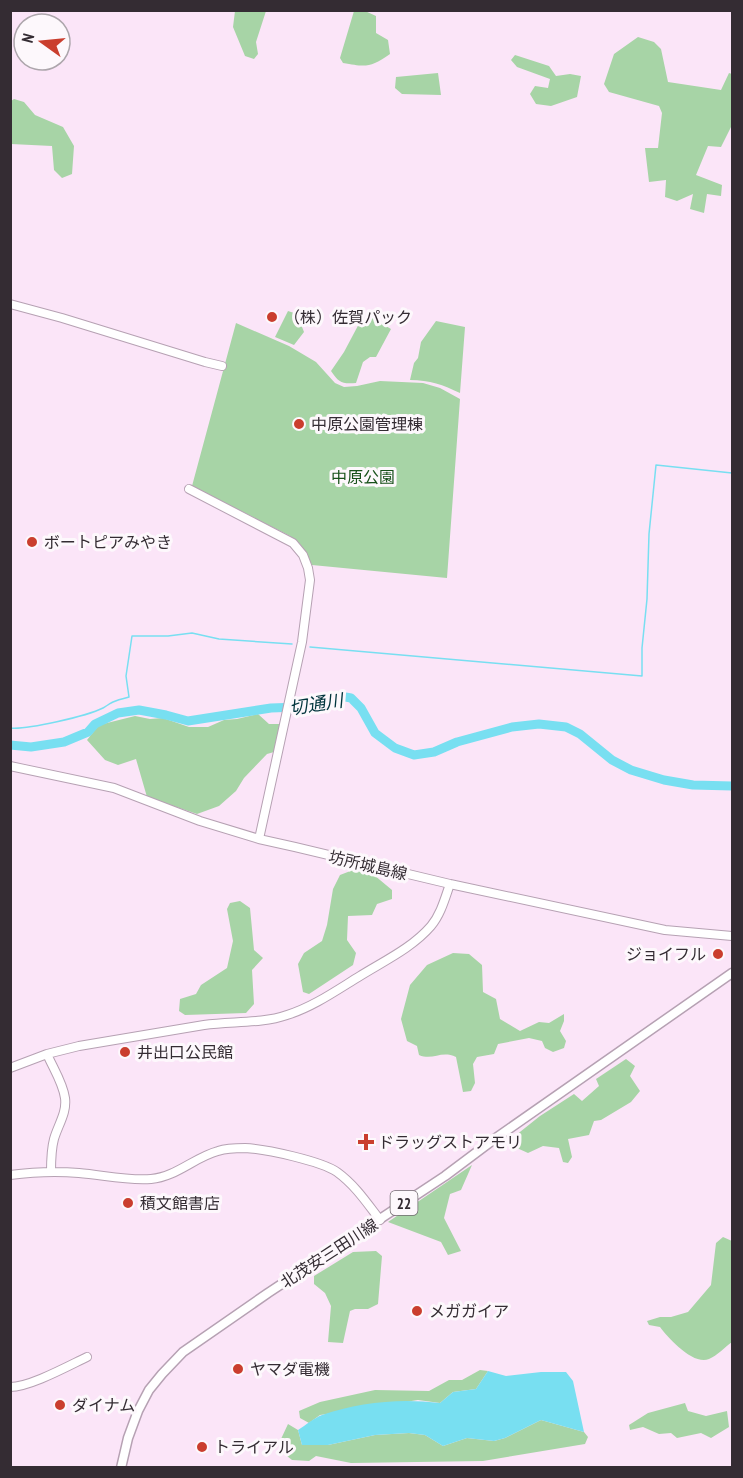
<svg xmlns="http://www.w3.org/2000/svg" width="743" height="1478" viewBox="0 0 743 1478" font-family="'PT Sans Narrow','Noto Sans JP',sans-serif">
<style>
.green{fill:#a7d4a6}
.water{fill:#78dff1}
.lines{fill:none;stroke-linecap:round;stroke-linejoin:round}
.stream{stroke:#78dff1;stroke-width:1.5}
.river{stroke:#78dff1;stroke-width:9}
.secondary-casing{stroke:#b6a1b3;stroke-width:10}
.primary-casing{stroke:#b6a1b3;stroke-width:11}
.secondary{stroke:#fff;stroke-width:8}
.primary{stroke:#fff;stroke-width:8}
.poi-dot{fill:#ca3e2e;stroke:#fdf8fc;stroke-width:2}
.labels{text-anchor:middle;dominant-baseline:central;stroke-width:6;stroke-linejoin:round;paint-order:stroke}
.shield{fill:#fdf8fc;stroke:#70696f;stroke-width:1.5}
.shield-label{font-size:15px;font-weight:bold;fill:#342c33}
.poi-label{font-size:16px;fill:#342c33;stroke:#fdf8fc;text-anchor:start}
.park-label{font-size:16px;fill:#18511a;stroke:#fdf8fc}
.street-label{font-size:16px;fill:#342c33;stroke:#fdf8fc}
.water-label{font-size:18px;font-style:italic;fill:#00343c;stroke:#fdf8fc}
</style>
<rect width="100%" height="100%" fill="#fbe5f8"/>
<path class="green" d="M 235,11 L 266,11 L 256,42 L 258,54 L 254,59 L 245,56 L 233,27 Z
M 354,11 L 365,11 L 376,16 L 376,33 L 388,40 L 390,54 C 370,68 366,67 343,63 L 340,58 Z
M 638,37 L 654,42 L 661,49 L 668,82 L 721,90 L 729,73 L 732,74 L 732,125 L 721,147 L 708,146 L 696,175 L 722,185 L 721,196 L 707,194 L 704,213 L 690,209 L 693,194 L 677,201 L 665,197 L 666,180 L 649,182 L 645,148 L 658,148 L 662,113 L 659,106 L 609,92 L 604,84 L 614,54 Z
M 515,55 L 549,66 L 556,76 L 570,74 L 581,76 L 577,97 L 551,106 L 536,104 L 530,94 L 535,86 L 548,88 L 550,79 L 517,67 L 511,60 Z
M 438,73 L 441,95 L 402,94 L 395,88 L 396,77 Z
M 14,99 L 24,102 L 35,115 L 63,127 L 74,146 L 72,174 L 62,178 L 54,170 L 52,146 L 11,144 L 11,101 Z
M 288,311 L 297,314 L 304,332 L 294,345 L 275,337 Z
M 371,317 L 391,329 L 376,357 L 370,357 L 363,362 L 356,383 C 342,384 339,383 331,371 L 344,352 L 361,320 Z
M 436,321 L 465,327 L 460,393 C 443,385 430,380 410,380 L 414,363 L 418,358 L 421,342 Z
M 236,323 L 289,346 L 316,362 L 335,383 L 344,387 L 357,386 L 380,381 L 423,383 L 440,388 L 460,399 L 447,578 L 312,565 L 300,544 L 290,536 L 192,486 Z
M 258,714 L 269,724 L 281,724 L 274,752 L 267,754 L 244,778 L 236,791 L 219,806 L 197,814 L 147,797 L 136,759 L 118,765 L 105,760 L 87,740 L 99,725 L 135,716 L 150,719 L 163,718 L 189,727 L 208,727 L 224,720 L 237,719 Z
M 353,870 L 374,875 L 392,890 L 392,899 L 377,904 L 372,915 L 348,916 L 347,940 L 356,953 L 353,965 L 309,994 L 303,992 L 298,964 L 304,953 L 322,941 L 327,925 L 333,889 L 340,875 Z
M 240,901 L 250,908 L 254,950 L 263,958 L 252,970 L 254,1004 L 246,1013 L 185,1015 L 179,1011 L 180,999 L 196,994 L 201,985 L 227,968 L 233,941 L 227,909 L 230,903 Z
M 453,953 L 469,954 L 482,965 L 483,992 L 496,999 L 500,1019 L 520,1031 L 539,1022 L 549,1023 L 564,1014 L 564,1021 L 560,1031 L 566,1041 L 564,1048 L 553,1052 L 545,1048 L 542,1041 L 529,1038 L 498,1044 L 494,1054 L 477,1057 L 473,1064 L 475,1083 L 471,1091 L 463,1092 L 456,1057 C 441,1050 433,1061 419,1055 L 417,1046 L 407,1041 L 401,1019 L 410,985 L 427,965 Z
M 626,1059 L 635,1066 L 630,1076 L 640,1091 L 631,1102 L 601,1120 L 594,1121 L 589,1135 L 568,1139 L 572,1157 L 568,1163 L 563,1162 L 559,1148 L 543,1146 L 528,1153 L 506,1143 L 540,1116 L 574,1094 L 582,1101 L 599,1086 L 596,1079 Z
M 472,1165 L 461,1190 L 450,1194 L 444,1218 L 461,1251 L 448,1255 L 441,1242 L 388,1222 Z
M 723,1237 L 732,1241 L 732,1342 C 725,1347 717,1356 709,1359 C 694,1366 668,1338 660,1327 L 649,1325 L 647,1321 L 660,1317 L 671,1317 L 688,1312 L 711,1285 L 716,1243 Z
M 376,1251 L 382,1256 L 378,1304 L 368,1309 L 355,1309 L 350,1311 L 343,1343 L 328,1342 L 331,1306 L 325,1293 L 314,1284 L 314,1276 L 353,1252 Z
M 480,1370 L 488,1371 L 476,1389 L 453,1392 L 440,1403 L 418,1400 L 320,1415 L 309,1423 L 300,1418 L 299,1411 L 320,1402 L 375,1390 L 429,1391 L 449,1380 L 462,1380 Z
M 685,1403 L 688,1411 L 706,1416 L 727,1411 L 729,1427 L 711,1438 L 701,1433 L 677,1438 L 671,1433 L 659,1434 L 643,1427 L 630,1430 L 629,1425 L 648,1413 Z
M 541,1420 L 584,1432 L 588,1437 L 585,1444 L 483,1461 L 351,1463 L 316,1456 L 309,1461 L 292,1460 L 282,1452 L 281,1439 L 288,1424 L 298,1430 L 302,1445 L 328,1445 L 375,1435 L 409,1433 L 425,1435 L 443,1446 L 467,1438 L 494,1441 L 505,1438 Z"/>
<path class="water" d="M 488,1371 L 506,1376 L 541,1372 L 566,1372 L 573,1381 L 584,1432 L 541,1420 L 505,1438 L 494,1441 L 467,1438 L 443,1446 L 425,1435 L 409,1433 L 375,1435 L 328,1445 L 302,1445 L 298,1430 C 306,1425 314,1418 322,1415 C 359,1402 401,1398 440,1403 L 453,1392 L 476,1389 Z"/>
<g class="lines">
<path class="stream" d="M 310,647 L 642,676 L 642,648 L 647,599 L 649,534 L 656,465 L 732,473
M 10,728 C 27,730 87,716 103,708 C 105,707 109,704 111,703 C 116,700 123,699 129,697 L 126,676 L 132,636 L 168,636 L 192,633 L 219,639 L 292,644"/>
<path class="river" d="M 10,745 L 31,747 L 64,742 L 88,732 L 95,724 L 118,713 L 139,710 L 166,715 L 188,721 L 271,708 L 299,707 L 315,700 L 340,696 L 351,698 L 361,708 L 375,733 L 395,748 L 414,755 L 434,752 L 457,742 L 512,727 L 539,724 L 566,727 L 580,734 L 612,760 L 631,770 L 664,780 L 693,785 L 732,786"/>
<defs>
<path id="secondary" d="M 10,304 L 62,318 L 205,362 L 222,366
M 189,489 L 293,543 L 303,555 L 308,568 L 310,580 L 302,642 L 259,839
M 10,766 L 114,788 L 200,821 L 259,839 L 295,847 L 450,884 L 665,930 L 732,936
M 47,1054 C 53,1068 63,1083 65,1098 C 67,1113 58,1125 54,1139 C 51,1150 51,1161 51,1172
M 10,1068 L 47,1054 L 79,1046 L 204,1025 C 231,1021 261,1024 287,1015 C 313,1007 337,990 360,976 C 384,961 412,948 431,926 C 441,914 445,898 450,884
M 10,1175 C 33,1172 56,1171 79,1173 C 103,1175 128,1181 151,1179 C 176,1177 195,1157 218,1151 C 227,1148 236,1148 245,1148 C 266,1149 321,1161 337,1172 C 355,1185 367,1203 380,1220
M 10,1387 C 30,1387 68,1366 87,1357"/>
<path id="primary" d="M 121,1468 L 128,1438 L 138,1411 L 149,1390 L 162,1374 L 183,1352 L 268,1293 L 445,1176 L 493,1140 L 732,973"/>
</defs>
<use href="#secondary" class="secondary-casing"/>
<use href="#primary" class="primary-casing"/>
<use href="#secondary" class="secondary"/>
<use href="#primary" class="primary"/>
</g>
<g class="poi-dot">
<circle cx="272" cy="317" r="6"/>
<circle cx="299" cy="424" r="6"/>
<circle cx="32" cy="542" r="6"/>
<circle cx="718" cy="954" r="6"/>
<circle cx="125" cy="1052" r="6"/>
<path d="M363 1133h6v6h6v6h-6v6h-6v-6h-6v-6h6z"/>
<circle cx="128" cy="1203" r="6"/>
<circle cx="417" cy="1311" r="6"/>
<circle cx="238" cy="1369" r="6"/>
<circle cx="60" cy="1405" r="6"/>
<circle cx="202" cy="1447" r="6"/>
</g>
<g class="labels">
<rect class="shield" x="390.5" y="1191" width="27" height="24" rx="4.5"/>
<g class="shield-label">
<text x="404" y="1203">22</text>
</g>
<g class="poi-label">
<text x="284" y="317">（株）佐賀パック</text>
<text x="311" y="424">中原公園管理棟</text>
<text x="44" y="542">ボートピアみやき</text>
<text x="706" y="954" text-anchor="end">ジョイフル</text>
<text x="137" y="1052">井出口公民館</text>
<text x="378" y="1142">ドラッグストアモリ</text>
<text x="140" y="1203">積文館書店</text>
<text x="429" y="1311">メガガイア</text>
<text x="250" y="1369">ヤマダ電機</text>
<text x="72" y="1405">ダイナム</text>
<text x="214" y="1447">トライアル</text>
</g>
<g class="park-label">
<text x="363" y="477">中原公園</text>
</g>
<g class="street-label">
<text transform="translate(368 865) rotate(13)">坊所城島線</text>
<text transform="translate(329 1253) rotate(-33)">北茂安三田川線</text>
</g>
<g class="water-label">
<text transform="translate(316 704) rotate(-9)">切通川</text>
</g>
</g>
<rect width="743" height="1478" fill="none" stroke="#342c33" stroke-width="24"/>
<g transform="translate(42 42) rotate(285)"><circle r="28" fill="#fdf8fc" stroke="#ada6ac" stroke-width="1.5"/>
<path d="M0-4.5L10 22L0 15L-10 22Z" fill="#ca3e2e"/>
<text y="-9" font-size="16" font-weight="bold" text-anchor="middle" fill="#342c33">N</text>
</g>
</svg>
